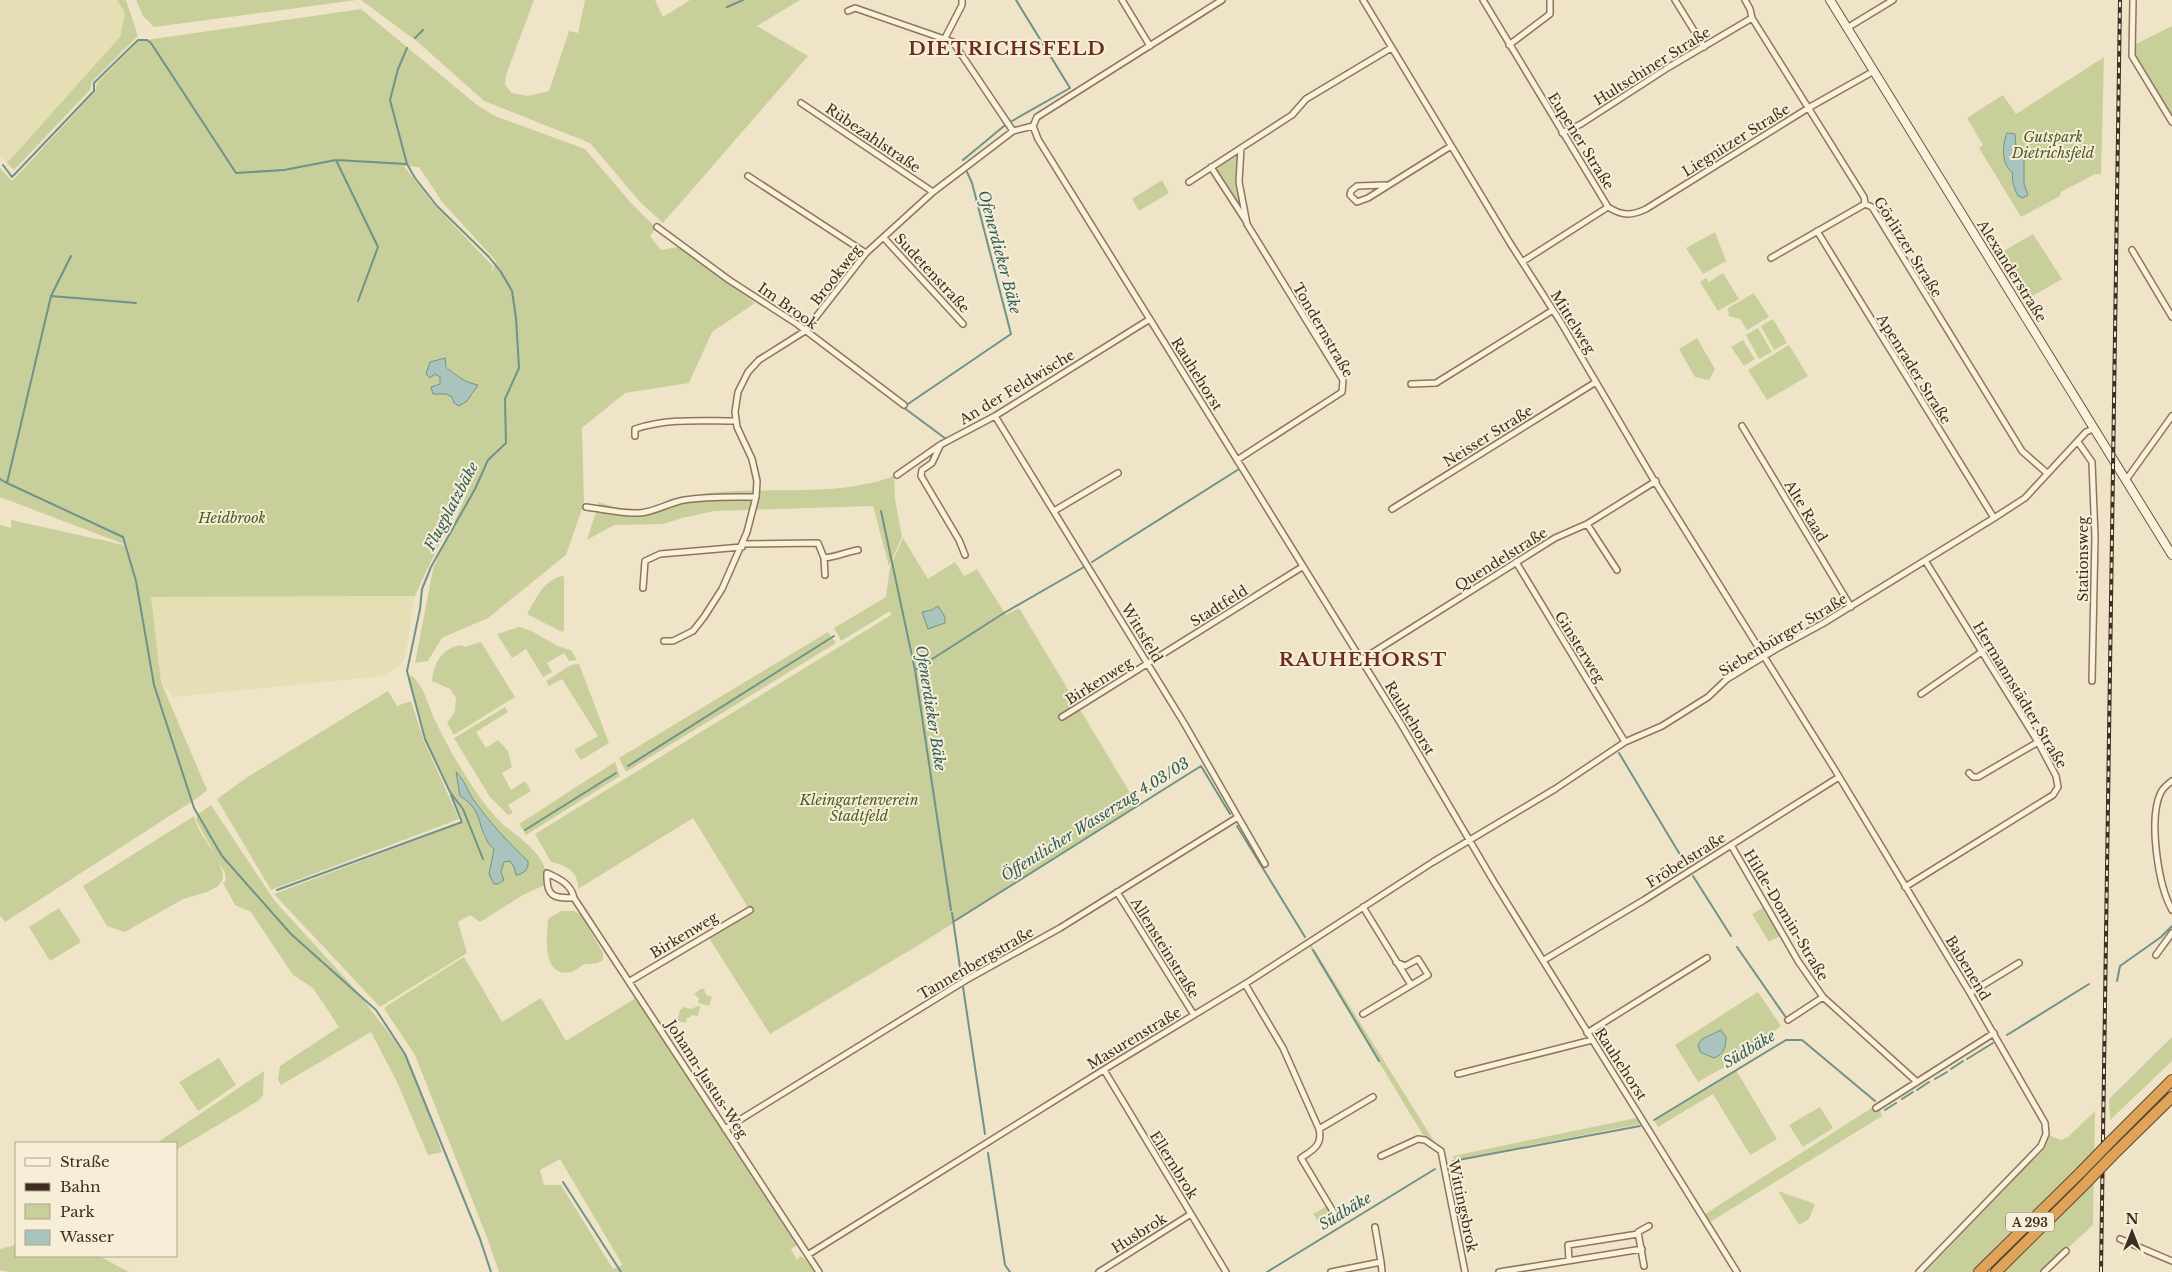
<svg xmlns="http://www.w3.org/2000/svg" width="2172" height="1272" viewBox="0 0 2172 1272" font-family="'Libre Baskerville',serif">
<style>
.farmland{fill:#e6deb5}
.green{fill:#c9cf9b;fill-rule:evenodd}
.water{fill:#a9c4bc;stroke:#6f938a}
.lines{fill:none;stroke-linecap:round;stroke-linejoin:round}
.stream{stroke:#6f938a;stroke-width:2}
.street-casing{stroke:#8d765c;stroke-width:8}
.secondary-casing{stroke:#6f573f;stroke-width:10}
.highway-casing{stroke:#5b4430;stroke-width:12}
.street{stroke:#faf1dc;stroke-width:5}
.secondary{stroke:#faf1dc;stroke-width:8}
.highway{stroke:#e0a458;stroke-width:10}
.rail-casing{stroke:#3d2e20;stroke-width:4}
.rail{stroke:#f7eed8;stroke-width:2;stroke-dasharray:5.5;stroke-linecap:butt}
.highway-bridge-casing{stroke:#5b4430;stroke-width:12;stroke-linecap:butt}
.highway-bridge{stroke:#e0a458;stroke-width:10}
.labels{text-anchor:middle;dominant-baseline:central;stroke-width:4;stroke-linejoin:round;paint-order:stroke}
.shield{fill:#f7eed8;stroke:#756857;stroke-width:1}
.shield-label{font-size:12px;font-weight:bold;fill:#3d2e20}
.street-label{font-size:14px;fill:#3d2e20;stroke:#f7eed8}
.park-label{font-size:14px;font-style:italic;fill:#4d5a26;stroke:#f7eed8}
.water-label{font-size:15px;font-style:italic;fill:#2f5d5a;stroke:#f7eed8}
.district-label{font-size:19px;font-weight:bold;letter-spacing:1px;fill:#6b2e1e;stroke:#f7eed8}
</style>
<rect width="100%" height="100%" fill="#f0e4c8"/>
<path class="farmland" d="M 0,0 L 117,0 L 125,13 L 120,37 L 7,163 L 0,156 Z
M 415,596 L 405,658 L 399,666 L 384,676 L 173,697 L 161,682 L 151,597 Z"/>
<path class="green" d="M 117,0 L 126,0 L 138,36 L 92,82 L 90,90 L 14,170 L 7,163 L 120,37 L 125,13 Z
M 136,0 L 357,0 L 154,27 L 143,16 Z
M 361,0 L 534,0 L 506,75 L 505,85 L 512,93 L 528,96 L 549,91 L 569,31 L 578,33 L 585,0 L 655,0 L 663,17 L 690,0 L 800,0 L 757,26 L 808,56 L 663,223 L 641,203 L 590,143 L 484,101 L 419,43 Z
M 361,9 L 477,105 L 495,116 L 585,149 L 630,202 L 656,228 L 650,236 L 661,250 L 678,247 L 755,303 L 712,332 L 689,383 L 625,393 L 582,428 L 584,503 L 566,555 L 488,618 L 442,638 L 428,661 L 415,663 L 433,569 L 469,489 L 474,471 C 457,514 433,554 415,596 L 151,597 L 161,682 L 207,790 L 199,797 L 5,922 L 0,915 L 0,525 L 11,528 L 11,520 L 129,546 L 0,497 L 0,168 L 12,181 L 95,92 L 97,83 L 139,41 ZM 404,166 L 419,167 L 443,203 L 496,261 L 491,275 L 493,266 L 436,207 ZM 442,358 C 449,373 462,381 477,385 L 472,395 L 454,403 L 452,397 L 446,394 L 433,394 L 440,384 L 440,377 L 435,374 L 430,362 Z
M 2172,26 L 2172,122 L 2132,56 L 2132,46 Z
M 2104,57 L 2101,174 L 2095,174 L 2061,192 L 2060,196 L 2021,217 L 1979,148 L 1983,145 L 1967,118 L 2003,95 L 2016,114 Z
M 1241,148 L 1239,182 L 1247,224 L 1211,167 Z
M 1162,180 L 1169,193 L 1139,211 L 1132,199 Z
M 1715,232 L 1726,261 L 1703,274 L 1686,248 Z
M 2033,234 L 2062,279 L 2027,299 L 2000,253 Z
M 1723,273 L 1739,299 L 1718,311 L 1700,282 L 1706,278 L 1709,282 Z
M 1754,293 L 1769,317 L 1747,330 L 1740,319 L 1729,316 L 1728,308 Z
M 1773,319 L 1787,343 L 1774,350 L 1761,326 Z
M 1758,328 L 1772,352 L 1759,359 L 1746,335 Z
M 1697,338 L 1715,369 L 1709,380 L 1695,377 L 1679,349 Z
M 1743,340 L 1755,359 L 1744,366 L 1731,347 Z
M 1789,345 L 1808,376 L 1767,400 L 1748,370 Z
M 894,476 L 895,499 L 902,537 L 889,566 L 873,506 L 714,511 L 682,518 L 663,524 L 614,525 L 587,540 L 599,502 C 611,506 623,511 636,511 C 661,510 684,496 709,493 C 771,486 835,498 894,476 Z
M 903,538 L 928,579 L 955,562 L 964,576 L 977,569 L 1006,615 L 1019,608 L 1138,806 L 922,943 L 770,1034 L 707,935 L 749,909 L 693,818 L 578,889 C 579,872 566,865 551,862 L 535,834 L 891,615 L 890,611 L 841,641 L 834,628 L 886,597 L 890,567 Z
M 562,576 L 564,577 L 564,630 L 562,632 L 527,614 C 537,597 543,581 562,576 Z
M 519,627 C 537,630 550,646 571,650 L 577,660 L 569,661 L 564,653 L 547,663 L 552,672 L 543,677 L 526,649 L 512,658 L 497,634 Z
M 828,632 L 836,643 L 626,772 L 619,758 Z
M 481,642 L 515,697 L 454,735 L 447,723 L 455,711 L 456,698 L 450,689 L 432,681 C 434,661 443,647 463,645 L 464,647 Z
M 579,664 L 609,743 L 581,760 L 574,750 L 598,736 L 562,679 L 549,686 L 546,681 L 571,665 Z
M 411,675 C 426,688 427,705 436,722 C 449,750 473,791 493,814 C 511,836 549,850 547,884 L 523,895 L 480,922 L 470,915 L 458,922 L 467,953 L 380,1007 L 274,894 L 464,822 L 425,739 L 408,680 ZM 457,773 C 464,779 467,791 473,799 C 489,822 508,842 528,861 L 527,869 L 515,871 L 514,867 L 510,861 L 504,862 L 501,872 L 489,874 L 494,849 L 483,836 C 484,820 474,804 460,796 Z
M 388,691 L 397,706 L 411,701 L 424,741 L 459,819 L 271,890 L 217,799 L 249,776 Z
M 505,707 L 508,712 L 476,732 L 486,748 L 498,740 L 508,751 L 512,767 L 502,773 L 511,790 L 525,781 L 531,791 L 508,805 L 513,813 L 508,815 L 490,797 L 454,738 Z
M 615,762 L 620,776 L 526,835 L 519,824 Z
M 211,805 L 274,900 L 355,989 L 404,1053 L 417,1082 L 442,1152 L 428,1155 L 397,1082 L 371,1032 L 281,1085 L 278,1080 L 280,1066 L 339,1027 L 313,988 L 293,975 L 251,912 L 235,905 L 223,883 L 226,880 L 225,873 L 196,820 L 197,815 Z
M 194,816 C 198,837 224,858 223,879 L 218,886 L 207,892 L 183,899 L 125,932 L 107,926 L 83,886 Z
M 1766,906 L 1782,935 L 1769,942 L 1752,914 Z
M 59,908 L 81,942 L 50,961 L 29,927 Z
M 561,911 L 574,911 L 581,915 L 603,953 L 603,960 C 596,965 593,963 585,964 C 580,966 576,971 571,972 C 541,978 547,935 548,919 Z
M 1309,941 L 1434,1141 L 1423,1135 L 1307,943 Z
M 464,957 L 502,1022 L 541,998 L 566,1041 L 639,996 L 801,1243 L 791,1249 L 797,1260 L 800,1256 L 806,1260 L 814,1272 L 499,1272 L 488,1240 L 415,1055 L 385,1010 L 385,1007 ZM 560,1159 L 622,1264 L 622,1265 L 613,1269 L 561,1185 L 544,1185 L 540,1170 Z
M 701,989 L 704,989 L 706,995 L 712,997 L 709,1006 L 698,1003 L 699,998 L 694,994 Z
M 1758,992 L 1781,1026 L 1752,1048 L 1753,1051 L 1698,1082 L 1675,1045 Z
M 698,1006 L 700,1006 L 698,1016 L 691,1015 L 690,1018 L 687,1017 L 686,1023 L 677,1021 L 680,1010 L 684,1007 L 691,1009 Z
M 2172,1037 L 2172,1061 L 2110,1120 L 2109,1099 Z
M 219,1058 L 236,1085 L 198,1111 L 179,1082 Z
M 1736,1070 L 1777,1139 L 1750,1155 L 1713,1094 L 1658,1127 L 1654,1120 Z
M 264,1071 L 263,1095 L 258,1101 L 176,1150 L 176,1143 L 160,1143 L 161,1140 Z
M 1878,1104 L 1882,1116 L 1707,1224 L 1702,1216 Z
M 1820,1107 L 1833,1128 L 1803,1147 L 1789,1125 Z
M 2095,1111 L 2093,1225 L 2042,1272 L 1925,1272 L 2008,1186 L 2041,1146 L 2046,1134 L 2061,1140 L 2068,1137 Z
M 1641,1117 L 1645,1123 L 1455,1160 L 1453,1156 Z
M 1778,1191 L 1815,1204 L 1809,1219 L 1799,1225 Z
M 1327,1206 L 1336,1218 L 1322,1227 L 1313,1214 Z
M 16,1245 L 16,1256 L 99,1256 L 129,1272 L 9,1272 L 0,1270 L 0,1249 Z"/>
<path class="water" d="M 2007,133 L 2015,134 L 2016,147 L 2024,150 L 2024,184 L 2028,195 L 2023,198 L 2018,196 C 2015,190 2011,180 2013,173 C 2001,164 2002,146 2007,133 Z
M 445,358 L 446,367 C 457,376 464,382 478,385 L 467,401 L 459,406 L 454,403 L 452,397 L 446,394 L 433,394 L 431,387 L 440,384 L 440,377 L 435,374 L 430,378 L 426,374 L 430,362 Z
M 938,606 L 945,617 L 945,623 L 928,629 L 922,612 L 932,610 Z
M 456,772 C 464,779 467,790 473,799 C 489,822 508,842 528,861 C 529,869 524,874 516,875 L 514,867 L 510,861 L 504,862 L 501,872 L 504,880 L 498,884 L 494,884 L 489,874 L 494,849 C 476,834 486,811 460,796 Z
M 1721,1030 L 1726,1037 C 1726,1047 1724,1054 1714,1058 L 1700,1052 L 1698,1045 L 1702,1039 Z"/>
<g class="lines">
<path class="stream" d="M 727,7 L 743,0
M 415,38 L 423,30
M 407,48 L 398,69 L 390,100 L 407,164 L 415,178 L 437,206 L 489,257 L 501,272 L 512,291 L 516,318 L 519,368 L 505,399 L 506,443 L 488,460 L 475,489 L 431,567 L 422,589 L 420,609 L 407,671 L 425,739 L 450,792 L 463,809 L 483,859
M 1012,121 L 1070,88 L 1016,0
M 336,160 L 378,247 L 358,301
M 963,160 L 1004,126
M 3,165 L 12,177 L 94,91 L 94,83 L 138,40 L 147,40 L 151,43 L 236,173 L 284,170 L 336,160 L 407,164
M 71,256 L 51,296 L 7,483 L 123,537 L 136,581 L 154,685 L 194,808 L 222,856 L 291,934 L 376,1010 L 405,1054 L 480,1239 L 491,1272
M 51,296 L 136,303
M 908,404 L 1011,334 L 972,183 L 967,172
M 904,406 L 903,407 L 946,439 L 944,441
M 0,479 L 7,483
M 881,511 L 915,670 L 951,910
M 1092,562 L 1239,469
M 915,670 L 1004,613 L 1084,567
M 1619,753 L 1688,868
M 628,766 L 834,636
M 1237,826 L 1305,937
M 525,830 L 616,773
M 1693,876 L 1731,936
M 277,890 L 462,822 L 451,795
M 952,913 L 962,981
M 953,922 L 1201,766 L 1230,814
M 1737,947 L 1787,1019
M 1313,950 L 1379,1061
M 2117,981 L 2120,966 L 2161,937 L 2172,926
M 963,987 L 985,1134
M 2007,1035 L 2089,984
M 1967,1059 L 1993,1043
M 1951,1069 L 1963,1061
M 1935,1079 L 1947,1072
M 1917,1090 L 1929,1082
M 1902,1099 L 1913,1092
M 1885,1110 L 1896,1103
M 1654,1120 L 1786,1040 L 1802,1040 L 1875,1101
M 988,1153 L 1005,1265 L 1010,1272
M 1453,1161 L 1640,1126
M 563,1182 L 621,1272
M 1267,1272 L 1435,1169"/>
<defs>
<path id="street" d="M 1122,0 L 1150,46
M 1363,0 L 1510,243 L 1560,321 L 1652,477 L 1835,770 L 1970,993 L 2045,1123 L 2046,1134 L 2041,1146 L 1919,1272
M 1483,0 L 1608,207
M 1675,0 L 1704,47
M 1745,0 L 1750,9 L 1752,18 L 1864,197 L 1865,204
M 2133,0 L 2132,56 L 2172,122
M 848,11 L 855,8 L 953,42 L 1013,131
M 1847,28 L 1893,0
M 945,38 L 962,5 L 962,0
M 1509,45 L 1550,14 L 1550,0
M 801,103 L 933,192
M 1033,126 L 1038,139 L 1401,724 L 1494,882 L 1737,1272
M 1033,126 L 1037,117 L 1222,0
M 1562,133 L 1581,124 L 1669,67 L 1752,18
M 1211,167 L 1246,221
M 748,176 L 866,253
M 1189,182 L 1241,148
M 1386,185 L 1357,186 L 1351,191 L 1350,195 L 1357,202 L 1368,198 L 1451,146
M 1865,204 L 1872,207 L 2022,451 L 2047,473
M 1608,207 C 1622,216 1631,216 1646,209 L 1810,107 L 1874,71
M 657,227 L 729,280 L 797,324 L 904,405
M 1817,231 L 1994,518
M 884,238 L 963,324
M 2132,250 L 2172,317
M 1771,258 L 1865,204
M 1522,262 L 1608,207
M 1411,384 L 1436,383 L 1553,310
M 995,416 L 1184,723 L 1265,864
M 1742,426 L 1851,607
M 635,436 L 635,429 C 669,418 701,421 736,421
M 2078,442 L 2092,462 L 2095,537 L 2092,681
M 940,446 L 932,463 L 922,470 L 921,476 L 959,540 L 965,555
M 1237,460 L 1342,392 L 1343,380 L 1247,224 L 1239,182 L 1241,148 L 1292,115 L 1306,99 L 1391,48
M 897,475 L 940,445 L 995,416 L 1150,319
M 2126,480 L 2172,416
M 586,507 C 603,509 623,514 640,513 C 657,511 668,503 684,500 C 708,496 732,497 756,497
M 1392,509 L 1596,382
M 1054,511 L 1118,473
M 1587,524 L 1617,570
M 743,544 L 818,543 L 824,558 L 825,575
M 824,558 C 837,557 846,552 858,550
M 1516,562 L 1625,742
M 643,588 L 645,561 L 660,554 L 742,547
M 664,641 L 673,641 L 693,631 L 704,617 L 722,589 L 747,532 L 756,497 L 757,481 L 752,459 L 737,427 L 735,412 L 738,392 L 748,372 L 759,360 L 805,331 L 866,253 L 933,192 L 1013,131 L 1033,126
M 1361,660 L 1555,538 L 1587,524 L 1656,481
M 1921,694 L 1983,651
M 1062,717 L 1302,567
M 1969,773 L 1973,777 L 1978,777 L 2038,742
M 2172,781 C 2167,785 2164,787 2161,792 C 2148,818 2158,885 2172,910
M 1731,845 L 1798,961 L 1823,997 L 1916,1081
M 1905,887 L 2053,795 L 2058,787 L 2056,776 L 2038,742 L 1926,562
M 1117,892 L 1194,1015
M 574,898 C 553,898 546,897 547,873 C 560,879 571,884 574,898 L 819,1272
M 1363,907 L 1411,985
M 2156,955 L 2172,933
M 1544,960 L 1644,900 L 1839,777
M 630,981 L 750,910
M 1245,984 L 1283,1048 L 1319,1129 C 1323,1145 1313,1150 1301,1158 L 1334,1213
M 1970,993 L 2019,963
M 1363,1014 L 1428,975 L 1418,959 L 1405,966 L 1396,962
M 1788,1020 L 1823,997
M 1587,1033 L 1707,958
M 1104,1070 L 1226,1272
M 1458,1074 L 1592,1040
M 1876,1108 L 1994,1033
M 725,1129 L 966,980 L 1060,928 L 1238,817
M 1319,1129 L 1373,1097
M 1381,1156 L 1418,1139 L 1425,1140 L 1441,1151 L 1465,1272
M 1375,1227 L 1381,1262
M 2120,1239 L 2172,1261
M 809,1254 L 1113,1064 L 1245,984 L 1433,862 L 1555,789 L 1625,742 L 1662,726 L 1708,697 L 1727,679 L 1776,649 L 1822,624 L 1994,518 L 2025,498 L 2086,432 L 2093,429
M 1569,1260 L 1568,1245 L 1638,1234
M 1644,1266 L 1638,1232 L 1649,1226
M 1099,1272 L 1191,1214
M 1331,1272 L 1381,1262 L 1382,1272
M 1499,1272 L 1642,1249
M 2044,1272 L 2066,1251"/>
<path id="secondary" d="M 1830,0 L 2172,555"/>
<path id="highway" d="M 2111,1141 L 2172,1080
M 2112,1156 L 2172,1097
M 1979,1272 L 2081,1172
M 1996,1272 L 2083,1186"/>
</defs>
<use href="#street" class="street-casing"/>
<use href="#secondary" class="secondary-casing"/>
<use href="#highway" class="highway-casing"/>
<use href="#street" class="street"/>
<use href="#secondary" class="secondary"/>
<use href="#highway" class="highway"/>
<defs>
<path id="rail" d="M 2101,1272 L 2120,0"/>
</defs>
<use href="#rail" class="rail-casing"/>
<use href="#rail" class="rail"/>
<defs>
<path id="highway-bridge" d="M 2081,1172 L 2111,1141
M 2083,1186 L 2112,1156"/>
</defs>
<use href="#highway-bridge" class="highway-bridge-casing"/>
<use href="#highway-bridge" class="highway-bridge"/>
</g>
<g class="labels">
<rect class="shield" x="2006" y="1212.5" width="48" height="19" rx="4"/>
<g class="shield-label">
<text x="2030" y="1222">A 293</text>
</g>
<g class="street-label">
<text transform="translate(1652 66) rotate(-32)">Hultschiner Straße</text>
<text transform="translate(873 138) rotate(34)">Rübezahlstraße</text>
<text transform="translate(1736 140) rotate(-32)">Liegnitzer Straße</text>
<text transform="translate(1581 141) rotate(58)">Eupener Straße</text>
<text transform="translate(1908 247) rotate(58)">Görlitzer Straße</text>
<text transform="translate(2012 271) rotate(58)">Alexanderstraße</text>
<text transform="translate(932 273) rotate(47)">Sudetenstraße</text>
<text transform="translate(836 275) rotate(-52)">Brookweg</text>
<text transform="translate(788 306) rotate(35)">Im Brook</text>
<text transform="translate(1573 322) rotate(58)">Mittelweg</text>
<text transform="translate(1323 330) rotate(60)">Tondernstraße</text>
<text transform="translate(1914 369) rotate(58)">Apenrader Straße</text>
<text transform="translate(1197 374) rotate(58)">Rauhehorst</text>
<text transform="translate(1017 387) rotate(-31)">An der Feldwische</text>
<text transform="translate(1488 436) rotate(-32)">Neisser Straße</text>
<text transform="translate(1806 511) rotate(59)">Alte Raad</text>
<text transform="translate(1501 559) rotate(-32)">Quendelstraße</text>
<text transform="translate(2083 559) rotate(-90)">Stationsweg</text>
<text transform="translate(1219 606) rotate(-32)">Stadtfeld</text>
<text transform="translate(1142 633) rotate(59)">Wittsfeld</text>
<text transform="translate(1783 635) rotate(-31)">Siebenbürger Straße</text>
<text transform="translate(1580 647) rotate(58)">Ginsterweg</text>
<text transform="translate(1099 681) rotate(-32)">Birkenweg</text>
<text transform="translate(2020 695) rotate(59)">Hermannstädter Straße</text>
<text transform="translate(1410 718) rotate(59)">Rauhehorst</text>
<text transform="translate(1686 860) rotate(-32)">Fröbelstraße</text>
<text transform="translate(1786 915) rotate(59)">Hilde-Domin-Straße</text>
<text transform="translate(684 935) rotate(-31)">Birkenweg</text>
<text transform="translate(1165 948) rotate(58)">Allensteinstraße</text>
<text transform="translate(976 963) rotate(-30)">Tannenbergstraße</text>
<text transform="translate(1968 968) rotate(59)">Babenend</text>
<text transform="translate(1134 1038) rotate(-31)">Masurenstraße</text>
<text transform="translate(1621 1064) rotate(57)">Rauhehorst</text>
<text transform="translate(707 1079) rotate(57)">Johann-Justus-Weg</text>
<text transform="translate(1174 1165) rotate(58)">Ellernbrok</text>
<text transform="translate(1463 1206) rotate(78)">Wittingsbrok</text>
<text transform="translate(1139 1233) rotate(-32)">Husbrok</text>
</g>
<g class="park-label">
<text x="2053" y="137">Gutspark<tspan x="2053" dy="16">Dietrichsfeld</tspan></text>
<text x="232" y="518">Heidbrook</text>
<text x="859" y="800">Kleingartenverein<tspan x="859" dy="16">Stadtfeld</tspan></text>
</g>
<g class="water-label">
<text transform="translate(1000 252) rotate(75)">Ofenerdieker Bäke</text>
<text transform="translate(451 506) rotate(-62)">Flugplatzbäke</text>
<text transform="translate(931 708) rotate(81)">Ofenerdieker Bäke</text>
<text transform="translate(1095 819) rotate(-32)">Öffentlicher Wasserzug 4.03/03</text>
<text transform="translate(1749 1049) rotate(-31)">Südbäke</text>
<text transform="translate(1345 1211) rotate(-31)">Südbäke</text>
</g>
<g class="district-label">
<text x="1007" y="48">DIETRICHSFELD</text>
<text x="1363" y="659">RAUHEHORST</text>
</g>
</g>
<rect x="15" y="1142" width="162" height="115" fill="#f7eed8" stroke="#ada18e"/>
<rect x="25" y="1158" width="25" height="8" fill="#faf1dc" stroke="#ada18e"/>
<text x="60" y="1167" font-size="15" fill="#3d2e20">Straße</text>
<rect x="25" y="1183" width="25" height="8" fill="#3d2e20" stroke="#ada18e"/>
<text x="60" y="1192" font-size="15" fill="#3d2e20">Bahn</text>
<rect x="25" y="1204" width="25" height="15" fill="#c9cf9b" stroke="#ada18e"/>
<text x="60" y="1217" font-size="15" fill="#3d2e20">Park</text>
<rect x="25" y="1230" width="25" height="15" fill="#a9c4bc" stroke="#ada18e"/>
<text x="60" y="1242" font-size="15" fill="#3d2e20">Wasser</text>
<g transform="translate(2132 1232)" stroke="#f7eed8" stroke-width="4" paint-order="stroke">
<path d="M0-4L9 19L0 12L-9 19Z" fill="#3d2e20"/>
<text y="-8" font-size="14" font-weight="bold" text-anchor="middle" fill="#3d2e20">N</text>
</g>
</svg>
